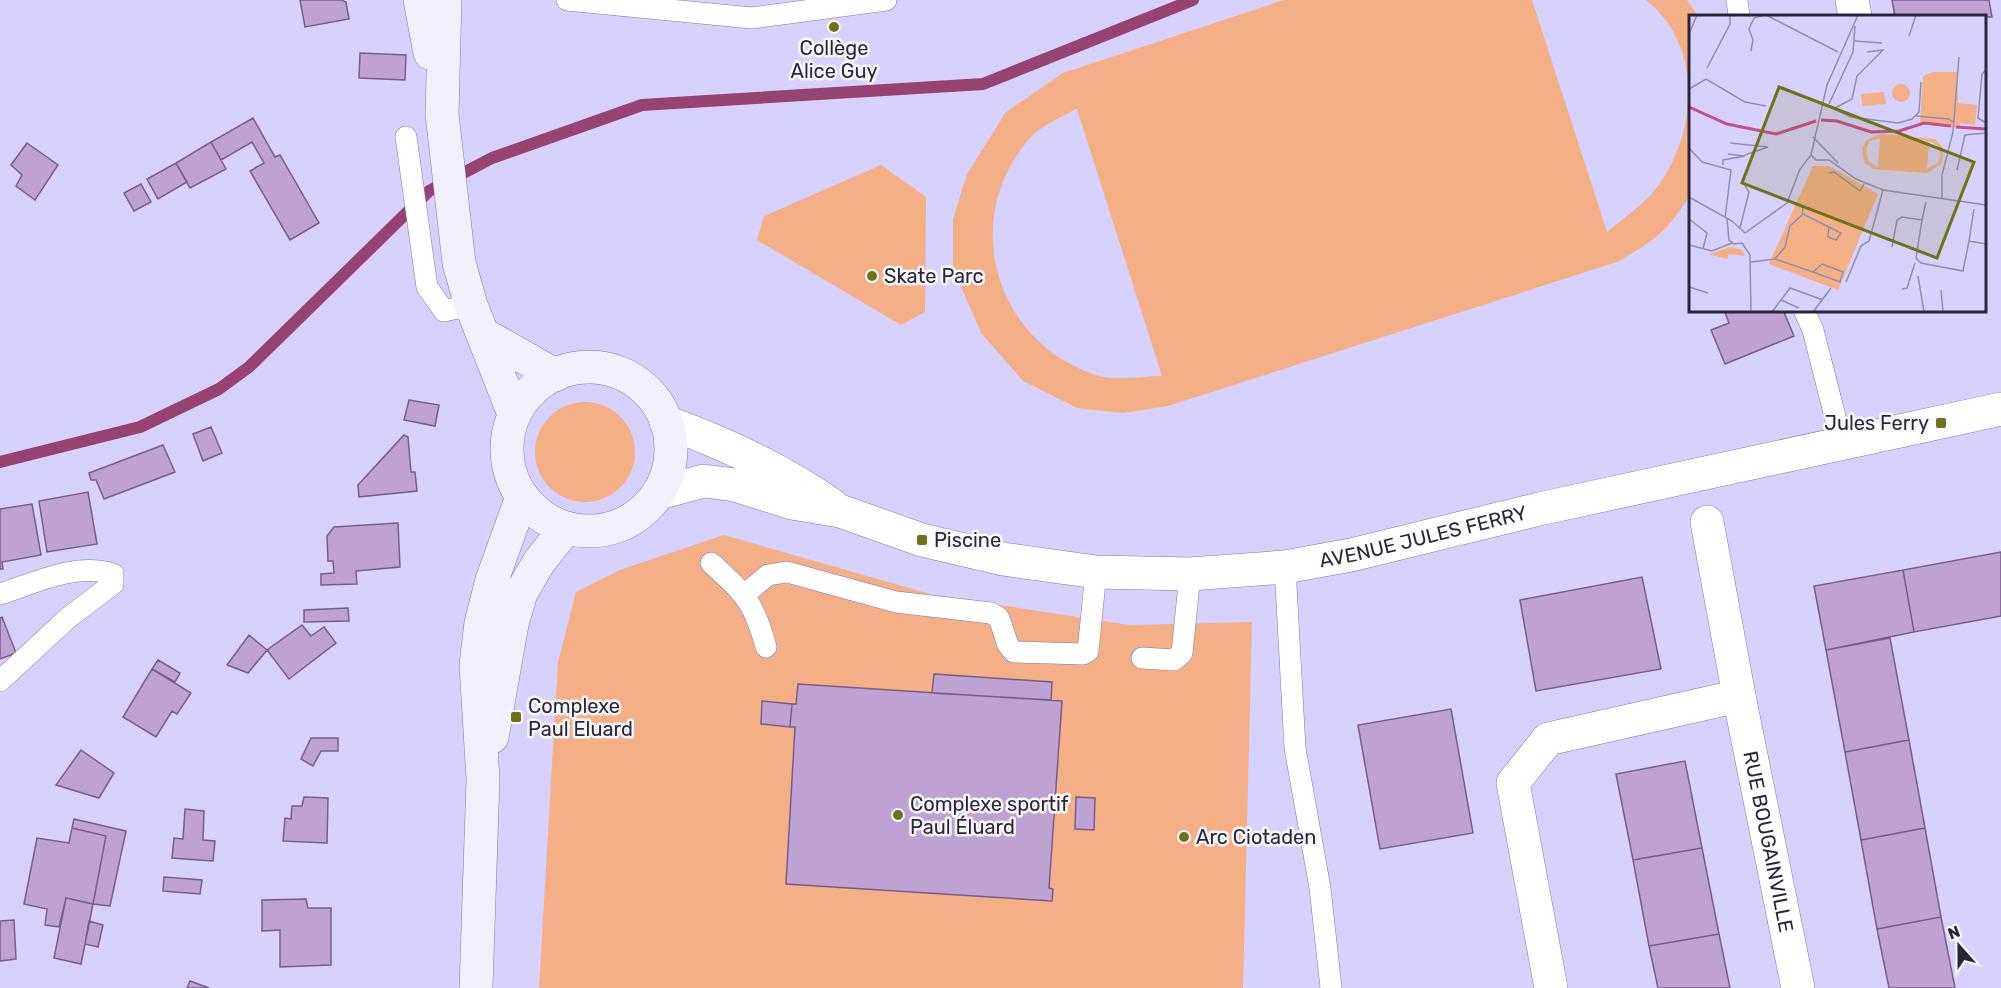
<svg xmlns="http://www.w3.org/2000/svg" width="2001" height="988" viewBox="0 0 2001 988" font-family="Rubik,sans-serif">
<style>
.green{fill:#f4af86;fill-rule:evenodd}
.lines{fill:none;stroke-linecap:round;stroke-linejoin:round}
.stream{stroke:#964273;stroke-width:12}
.building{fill:#bfa2d4;stroke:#785d8a;stroke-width:1.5}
.lane-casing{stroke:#8078ab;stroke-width:22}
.street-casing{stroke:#8078ab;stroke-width:34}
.secondary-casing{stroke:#8078ab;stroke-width:34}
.lane{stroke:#fff;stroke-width:21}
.street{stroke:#fff;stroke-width:33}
.secondary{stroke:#f2f0ff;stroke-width:33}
.poi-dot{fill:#6f7217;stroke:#f8f7fd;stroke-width:2}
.labels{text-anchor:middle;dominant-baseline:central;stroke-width:5;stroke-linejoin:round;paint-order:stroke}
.poi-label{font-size:20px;fill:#29263a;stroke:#f8f7fd;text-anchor:start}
.street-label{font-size:20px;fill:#29263a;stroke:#f8f7fd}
.inset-river{fill:none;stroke:#c54e8b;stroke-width:3}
.inset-road{fill:none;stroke:#918daf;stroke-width:1.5}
.view{fill:#6f7217;fill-opacity:0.15;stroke:#6f7217;stroke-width:3}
.inset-edge{fill:none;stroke:#29263a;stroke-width:3}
</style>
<rect width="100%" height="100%" fill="#d7d1fd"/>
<path class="green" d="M 1284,0 L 1532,0 L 1607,232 C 1624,218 1646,203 1659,185 C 1698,129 1703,45 1646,0 L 1687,0 L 1698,16 L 1690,16 L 1690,195 C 1668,231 1654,241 1617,262 L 1168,406 L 1123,413 L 1077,408 L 1023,381 L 981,333 L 953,268 L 953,219 L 967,174 L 1006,112 L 1063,73 ZM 1076,109 L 1077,109 L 1162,376 C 1144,376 1117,381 1099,376 C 995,344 958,220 1030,138 C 1040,126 1062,117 1076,109 Z
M 881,165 L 926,197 L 925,312 L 901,325 L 757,240 L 764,216 Z
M535 452a50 50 0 1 1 100 0a50 50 0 1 1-100 0Z
M 724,535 L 930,594 L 1129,625 L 1252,622 L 1243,988 L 539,988 L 558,662 L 576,592 L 620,570 Z"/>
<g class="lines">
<path class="stream" d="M 0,462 L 140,427 L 219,389 L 249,367 L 429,191 L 492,158 L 642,105 L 983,84 L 1193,0"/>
</g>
<path class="building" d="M 300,0 L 342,0 L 346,2 L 349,19 L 305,27 Z
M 1892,0 L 1989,0 L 1992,17 L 1895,16 Z
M 360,53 L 406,55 L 405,80 L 359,78 Z
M 253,118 L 275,157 L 280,155 L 319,223 L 290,240 L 250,171 L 264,163 L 252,142 L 221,160 L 211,142 Z
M 211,142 L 226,169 L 190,188 L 176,163 Z
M 27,143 L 58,165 L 35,200 L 16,186 L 22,175 L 11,165 Z
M 176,163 L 187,182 L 158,199 L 147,179 Z
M 141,184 L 151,202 L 134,211 L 124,193 Z
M 1724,310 L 1783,310 L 1794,336 L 1725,364 L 1711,330 L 1729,323 Z
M 409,400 L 439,405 L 435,426 L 404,420 Z
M 211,427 L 222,453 L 203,461 L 193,434 Z
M 404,435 L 408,437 L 411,472 L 415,472 L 417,491 L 359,497 L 358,485 Z
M 163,445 L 175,472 L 104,499 L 96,480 L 91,480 L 89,473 Z
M 88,492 L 97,544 L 47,552 L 39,501 Z
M 32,504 L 41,555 L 2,562 L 3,569 L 0,569 L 0,509 Z
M 398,523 L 400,567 L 356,571 L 357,584 L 321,585 L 321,574 L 334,573 L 333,561 L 328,561 L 327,536 L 334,527 Z
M 2001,552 L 2001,616 L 1914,632 L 1903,570 Z
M 1903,570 L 1914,632 L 1826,650 L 1814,586 Z
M 1642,577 L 1661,669 L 1536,691 L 1520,600 Z
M 348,608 L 349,621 L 304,622 L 304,610 Z
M 2,617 L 16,653 L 0,659 L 0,618 Z
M 302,625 L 311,636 L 324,627 L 336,643 L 289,679 L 267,650 Z
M 249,635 L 267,650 L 248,673 L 227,665 Z
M 1890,638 L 1909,740 L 1845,752 L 1826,650 Z
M 158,660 L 180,673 L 175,682 L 152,669 Z
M 152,669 L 191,693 L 177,714 L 172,711 L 156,737 L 123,717 Z
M 934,674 L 1052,682 L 1051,700 L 932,693 Z
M 798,684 L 1062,701 L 1049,888 L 1053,889 L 1052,901 L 786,884 L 795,727 L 790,727 L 792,704 L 796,704 Z
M 762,701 L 792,704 L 790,727 L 761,724 Z
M 1451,709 L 1473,833 L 1380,849 L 1358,725 Z
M 311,738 L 338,738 L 338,751 L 321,751 L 313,766 L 301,759 Z
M 1909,740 L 1925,828 L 1861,840 L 1845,752 Z
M 81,750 L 114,773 L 99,798 L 56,785 Z
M 1685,761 L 1702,848 L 1633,860 L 1616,774 Z
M 304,797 L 328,798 L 327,843 L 283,841 L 285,818 L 291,819 L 292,806 L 302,806 Z
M 1076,797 L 1095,798 L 1094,830 L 1075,829 Z
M 185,809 L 204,811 L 203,840 L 215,841 L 213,861 L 172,858 L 174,838 L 183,839 Z
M 74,819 L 126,831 L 110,906 L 93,904 L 106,836 L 72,828 Z
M 72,828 L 106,836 L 93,904 L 66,898 L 59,927 L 45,925 L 47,909 L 24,904 L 37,838 L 69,843 Z
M 1925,828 L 1941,917 L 1877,929 L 1861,840 Z
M 1702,848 L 1719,934 L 1649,946 L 1633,860 Z
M 164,877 L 202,880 L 200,894 L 163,891 Z
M 66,898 L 93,904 L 81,964 L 54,958 Z
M 306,899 L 308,908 L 331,908 L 331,965 L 280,967 L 280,930 L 262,931 L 262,900 Z
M 1941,917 L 1955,988 L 1889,988 L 1877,929 Z
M 14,920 L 16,959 L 0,961 L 0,921 Z
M 89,921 L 103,925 L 98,947 L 85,944 Z
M 1719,934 L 1730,988 L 1658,988 L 1649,946 Z
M 190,981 L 209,988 L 187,988 Z"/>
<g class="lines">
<defs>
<path id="lane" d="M 567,0 L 752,18 L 886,0
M 1737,0 L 1739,16
M 406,137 L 427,287 L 444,311 L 471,305
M 1804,310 L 1813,330 L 1842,444
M 711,563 C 745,594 754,602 766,647
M 1285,567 L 1295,748 L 1320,888 L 1331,988
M 0,594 C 35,583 76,562 113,574 L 113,584 L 68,618 L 0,681
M 745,594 L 768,575 L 787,572 L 896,602 L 991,613 L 999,618 L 1008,645 L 1014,652 L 1083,654 L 1088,651 L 1096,572
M 1142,658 L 1174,660 L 1182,653 L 1190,574"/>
<g id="street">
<path d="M 1852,0 L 1855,16"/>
<path d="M 666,422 C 724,443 781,469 832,505"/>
<path id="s1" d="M 658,493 L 704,481 L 735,485 L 792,503 L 840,511 L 922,540 L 1003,559 L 1096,572 L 1190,574 L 1285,567 L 1351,555 L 1539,509 L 2001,409"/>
<path d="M 1707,522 L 1739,696"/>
<path id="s2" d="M 1551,988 L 1513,783 L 1548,739 L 1739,696 L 1798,988"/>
</g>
<path id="secondary" d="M 420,0 L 430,53
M 445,0 L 442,114 L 459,263 L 471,305 L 514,414
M 483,334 L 555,375
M507 449a82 82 0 1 1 164 0a82 82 0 1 1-164 0Z
M 492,737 L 512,624 L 521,593 L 539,562 L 566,528
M 476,988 L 483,779 L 476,665 L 481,623 L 492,580 L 522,497"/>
</defs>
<use href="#lane" class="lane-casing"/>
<use href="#street" class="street-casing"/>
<use href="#secondary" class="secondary-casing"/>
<use href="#lane" class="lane"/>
<use href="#street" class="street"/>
<use href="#secondary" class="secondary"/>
</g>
<g class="poi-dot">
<circle cx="834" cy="27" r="6"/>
<circle cx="872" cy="276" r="6"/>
<rect x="1935" y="417" width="12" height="12" rx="3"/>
<rect x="916" y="534" width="12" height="12" rx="3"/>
<rect x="510" y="711" width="12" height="12" rx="3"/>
<circle cx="898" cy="815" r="6"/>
<circle cx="1184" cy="837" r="6"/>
</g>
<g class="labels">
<g class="poi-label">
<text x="834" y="48" text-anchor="middle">Collège<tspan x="834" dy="23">Alice Guy</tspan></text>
<text x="884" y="276">Skate Parc</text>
<text x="1929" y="423" text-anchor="end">Jules Ferry</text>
<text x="934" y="540">Piscine</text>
<text x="528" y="706">Complexe<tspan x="528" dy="23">Paul Eluard</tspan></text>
<text x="910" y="804">Complexe sportif<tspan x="910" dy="23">Paul Éluard</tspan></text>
<text x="1196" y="837">Arc Ciotaden</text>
</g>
<g class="street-label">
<text stroke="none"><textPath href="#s1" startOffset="782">AVENUE JULES FERRY</textPath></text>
<text stroke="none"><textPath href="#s2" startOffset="609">RUE BOUGAINVILLE</textPath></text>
</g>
</g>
<g transform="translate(1689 15)">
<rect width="297" height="297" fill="#d7d1fd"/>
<path d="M 244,57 L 268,57 L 269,88 L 288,90 L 286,110 L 271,108 L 270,113 L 231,108 L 234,61 ZM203 78a9 9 0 1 1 18 0a9 9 0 1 1-18 0ZM 195,77 L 197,89 L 173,91 L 172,79 ZM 191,119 L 246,124 L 254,133 L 253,148 L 238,158 L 184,154 L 175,147 L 173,134 L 178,125 ZM 191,123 L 189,152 L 179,146 L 177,134 L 181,126 ZM 240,126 L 248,130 L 252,140 L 249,148 L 238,154 ZM 124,151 L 140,151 L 189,179 L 149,275 L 80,249 ZM 42,232 L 53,235 L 56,241 L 40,239 L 38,244 L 20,239 Z" fill="#f4af86" fill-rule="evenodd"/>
<path class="inset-river" d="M 0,92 L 38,109 L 87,119 L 127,106M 132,105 L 148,106 L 182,117 L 210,116 L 235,108 L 262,111M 267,112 L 297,114"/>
<path class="inset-road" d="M 77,0 L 149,37M 0,19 L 8,0M 220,21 L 227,0M 166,26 L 193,28M 62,36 L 64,25 L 60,14 L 65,3 L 75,0M 18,53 L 41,9 L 41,0M 297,55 L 293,59 L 289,103 L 297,108M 0,74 L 17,64 L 56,87 L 77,91M 133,88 L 162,102 L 209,108 L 223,104 L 230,97 L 232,67M 140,89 L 164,37 L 166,11M 146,93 L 163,84 L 168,61 L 194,35 L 178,37M 227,101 L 260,104 L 265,108M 124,122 L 149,148M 41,128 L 79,132 L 56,140M 0,133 L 13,147 L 42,155 L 36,203M 122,140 L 127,145 L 140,145 L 167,164 L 194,175 L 297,190M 34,150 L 34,145 L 56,141 L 39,139M 268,155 L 276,120 L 297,118M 140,158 L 145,157 L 171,176 L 175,169M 0,182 L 43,206 L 56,218M 253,184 L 253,160 L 264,117 L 270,42M 114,192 L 113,200 L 101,211 L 96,232 L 86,244 L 124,257M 114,199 L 152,218 L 147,225 L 139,222 L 140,212M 0,204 L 18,218 L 14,234M 38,204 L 40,225 L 45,229 L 53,228M 233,205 L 237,187M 51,213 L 60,177 L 56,171M 56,218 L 98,188 L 111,154 L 122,140 L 138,70 L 169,0M 280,226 L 285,194M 53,228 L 61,240 L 62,297M 0,230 L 23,236 L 43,228M 203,232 L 208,205 L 213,202 L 233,205 L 227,243 L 232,248 L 274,256 L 280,226 L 297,229M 62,247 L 86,244M 133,249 L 154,257 L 151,267 L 124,257 ZM 229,261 L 235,297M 157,267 L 172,231 L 180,226 L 194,175M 0,272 L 19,278M 213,274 L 218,273 L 226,248M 252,275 L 254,297M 92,285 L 110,293M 83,297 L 101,273 L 134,285M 124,297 L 142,273"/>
<path class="view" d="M 90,72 L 285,147 L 248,243 L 53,168 Z"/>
<rect width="297" height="297" class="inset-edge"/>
</g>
<g transform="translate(1959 946) rotate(339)" stroke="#f8f7fd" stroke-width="4.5" paint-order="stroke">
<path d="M0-4.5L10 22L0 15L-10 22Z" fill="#29263a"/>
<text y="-9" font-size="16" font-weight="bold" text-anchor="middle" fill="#29263a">N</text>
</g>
</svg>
